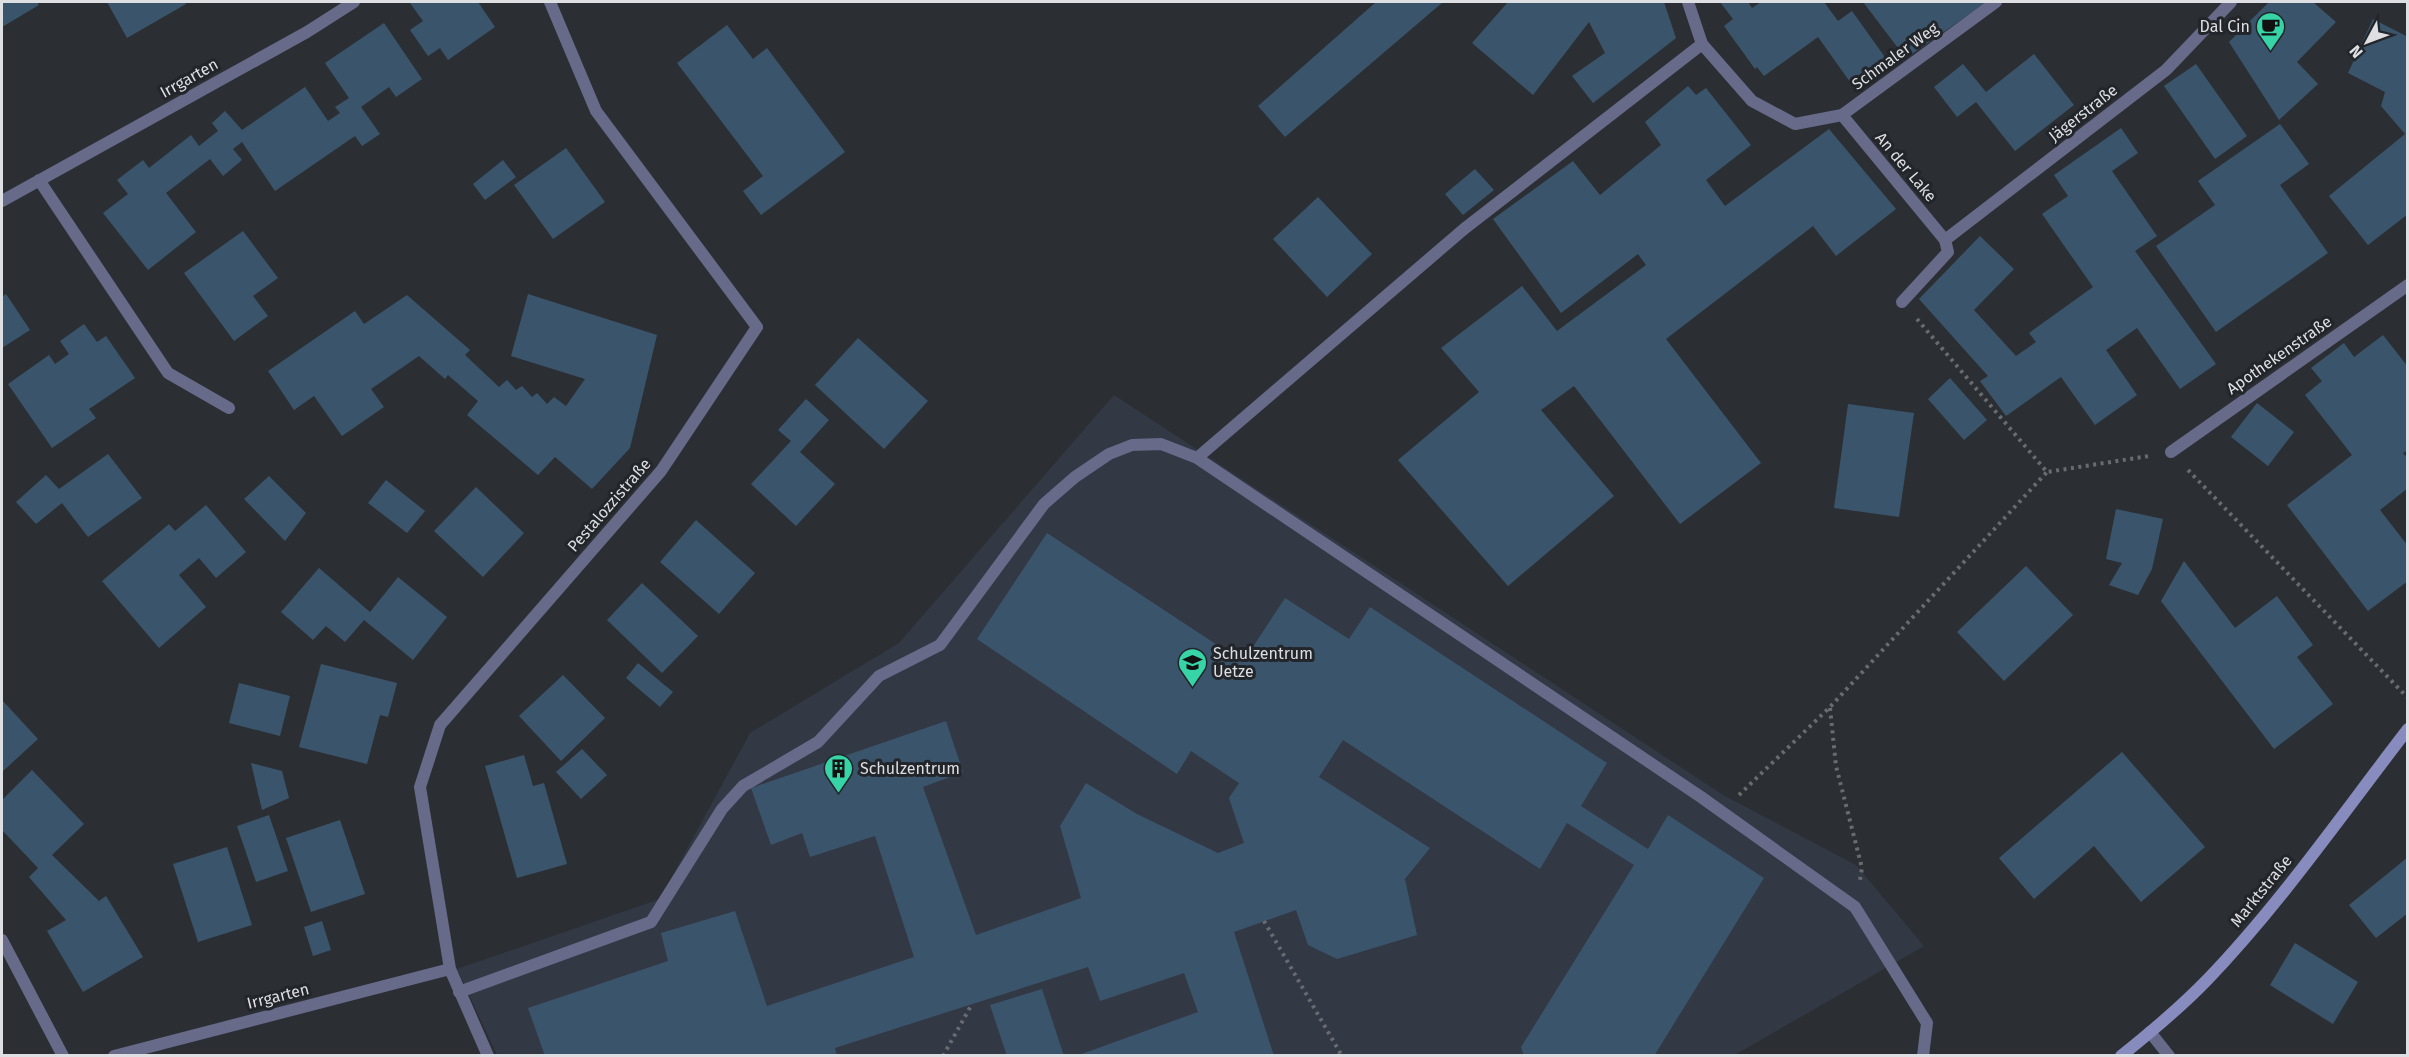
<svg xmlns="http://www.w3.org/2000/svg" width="2409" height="1057" viewBox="0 0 2409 1057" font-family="'Fira Sans',sans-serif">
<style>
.built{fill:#323844}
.building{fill:#3a556b}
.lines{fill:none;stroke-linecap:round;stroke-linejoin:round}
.path{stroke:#686c70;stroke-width:4;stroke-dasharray:3 4.5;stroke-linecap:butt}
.lane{stroke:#686a89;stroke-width:12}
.street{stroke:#686a89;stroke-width:12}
.secondary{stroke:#888bbd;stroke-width:12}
.labels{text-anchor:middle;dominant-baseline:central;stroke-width:6;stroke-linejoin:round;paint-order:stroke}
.poi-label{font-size:16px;fill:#dddfe3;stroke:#22252a;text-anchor:start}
.street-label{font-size:16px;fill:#dddfe3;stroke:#22252a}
</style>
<rect width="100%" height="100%" fill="#2b2f34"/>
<path class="built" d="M 1114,395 L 1723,795 L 1856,865 L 1924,946 L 1733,1056 L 497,1055 L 457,969 L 660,899 L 750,733 L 899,643 Z"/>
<path class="building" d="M 2,2 L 37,2 L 39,5 L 2,27 Z
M 107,2 L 184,2 L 186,4 L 127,38 Z
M 412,2 L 478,2 L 495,27 L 448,60 L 440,48 L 428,56 L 410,30 L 423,21 L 410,3 Z
M 1376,2 L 1443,2 L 1285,137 L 1258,106 Z
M 1508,2 L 1664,2 L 1676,38 L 1593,103 L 1572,76 L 1605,53 L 1589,22 L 1533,95 L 1472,43 Z
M 1720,2 L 1748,2 L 1752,8 L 1761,2 L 1824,2 L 1838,21 L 1852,11 L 1892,67 L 1864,87 L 1855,89 L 1818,37 L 1764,76 L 1757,67 L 1755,69 L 1724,26 L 1733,19 Z
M 1863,2 L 1987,2 L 1912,54 L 1898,48 Z
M 2269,2 L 2313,2 L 2336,22 L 2297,62 L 2318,84 L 2279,120 L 2229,42 Z
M 2373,19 L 2408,37 L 2408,214 L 2368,245 L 2329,196 L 2405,134 L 2381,106 L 2385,92 L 2348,73 Z
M 384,23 L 422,79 L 396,97 L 389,87 L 361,107 L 380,134 L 362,146 L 355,136 L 275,191 L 242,142 L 233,149 L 242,160 L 223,176 L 210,159 L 166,193 L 196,232 L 148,270 L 103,213 L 128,194 L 117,180 L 143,160 L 149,168 L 191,135 L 199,146 L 218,131 L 212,123 L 225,111 L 242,130 L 305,87 L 328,121 L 340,113 L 335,107 L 349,98 L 325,63 Z
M 727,25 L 753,59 L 767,48 L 845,152 L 761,215 L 743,191 L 763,176 L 677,63 Z
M 2034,54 L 2074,105 L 2015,151 L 1976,102 L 1957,117 L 1934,87 L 1963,64 L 1986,92 Z
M 2196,64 L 2247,136 L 2215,159 L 2164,86 Z
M 1688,86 L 1696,95 L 1706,88 L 1751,145 L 1706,180 L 1725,206 L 1829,129 L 1896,209 L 1836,256 L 1813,226 L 1666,339 L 1761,463 L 1680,524 L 1574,386 L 1541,410 L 1614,496 L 1508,586 L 1398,460 L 1479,392 L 1441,348 L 1522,286 L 1557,331 L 1646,265 L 1638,254 L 1561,313 L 1493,219 L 1573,161 L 1600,195 L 1661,145 L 1645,122 Z
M 2280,124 L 2309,164 L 2280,185 L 2328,253 L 2216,332 L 2156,246 L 2215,205 L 2198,181 Z
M 2121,128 L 2138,153 L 2112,171 L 2157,236 L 2135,251 L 2216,364 L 2180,389 L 2137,328 L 2106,350 L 2137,395 L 2095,425 L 2061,377 L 2006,416 L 1980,381 L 1988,376 L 1919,299 L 1980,236 L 2014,269 L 1974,310 L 2016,356 L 2036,342 L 2029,333 L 2093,287 L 2042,214 L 2068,196 L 2054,175 Z
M 566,148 L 605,202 L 553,239 L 514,185 Z
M 503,160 L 516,177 L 485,200 L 473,184 Z
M 1475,169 L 1494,190 L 1463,215 L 1445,194 Z
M 1318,197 L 1372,254 L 1327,297 L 1273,239 Z
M 243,231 L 278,278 L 253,296 L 268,316 L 234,341 L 184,273 Z
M 6,294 L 30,330 L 2,348 L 2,297 Z
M 528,294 L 657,335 L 630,448 L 592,489 L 555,457 L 538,475 L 467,415 L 478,401 L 448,375 L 445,379 L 419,356 L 371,389 L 384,407 L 342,436 L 314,396 L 294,410 L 268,371 L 355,311 L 364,324 L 407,295 L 470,350 L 465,355 L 499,387 L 507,380 L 516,390 L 522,386 L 532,397 L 537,393 L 547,404 L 554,397 L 566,406 L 585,379 L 511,356 Z
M 84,324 L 97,342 L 106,336 L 135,378 L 89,409 L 96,418 L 52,448 L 8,384 L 49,355 L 55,364 L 69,354 L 60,341 Z
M 2383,335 L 2408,367 L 2408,450 L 2403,453 L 2408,459 L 2408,488 L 2380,510 L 2408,546 L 2408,581 L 2368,611 L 2287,505 L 2352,455 L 2305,395 L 2322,381 L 2311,368 L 2344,343 L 2354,357 Z
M 858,338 L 928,401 L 884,449 L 815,385 Z
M 1950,378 L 1987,420 L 1964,440 L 1928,399 Z
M 806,399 L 829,420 L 800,452 L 835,484 L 796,526 L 751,484 L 791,441 L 778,430 Z
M 2257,403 L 2294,432 L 2268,466 L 2231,437 Z
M 1848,404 L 1914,413 L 1899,517 L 1834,508 Z
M 108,454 L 142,498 L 88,537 L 62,503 L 36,524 L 16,502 L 46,475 L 59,489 Z
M 269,476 L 306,513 L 285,541 L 244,499 Z
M 386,480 L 425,511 L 407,533 L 368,503 Z
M 476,487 L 524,533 L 483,577 L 434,531 Z
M 206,505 L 246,552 L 216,578 L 199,558 L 179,575 L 206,607 L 159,648 L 102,581 L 169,524 L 175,531 Z
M 2116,509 L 2163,519 L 2152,569 L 2138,595 L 2109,585 L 2122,563 L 2106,559 Z
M 696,520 L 755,573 L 719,614 L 660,562 Z
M 1047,533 L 1243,662 L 1285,598 L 1349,639 L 1370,607 L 1607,763 L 1581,806 L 1648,849 L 1668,815 L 1764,878 L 1654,1056 L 1524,1056 L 1521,1047 L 1634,865 L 1567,823 L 1540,869 L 1343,740 L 1319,777 L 1430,848 L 1405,879 L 1417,935 L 1337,959 L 1308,945 L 1296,910 L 1234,932 L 1274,1056 L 1076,1056 L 1198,1012 L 1184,973 L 1100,1001 L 1088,967 L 835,1048 L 837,1056 L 545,1056 L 528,1008 L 668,961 L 661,933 L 735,911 L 767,1006 L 914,957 L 875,836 L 810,857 L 802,833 L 771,845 L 751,788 L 946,721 L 963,772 L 923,787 L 976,935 L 1081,898 L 1060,826 L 1086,783 L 1137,814 L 1218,853 L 1244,843 L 1229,798 L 1239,783 L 1191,751 L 1177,774 L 977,639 Z
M 2184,561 L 2235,628 L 2277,596 L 2313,645 L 2297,657 L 2333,704 L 2274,749 L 2161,601 Z
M 2026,566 L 2073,615 L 2004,681 L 1957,632 Z
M 319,568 L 370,612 L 398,577 L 447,617 L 413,660 L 364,620 L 345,642 L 326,626 L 313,640 L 281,612 Z
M 642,583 L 698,636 L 662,673 L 607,620 Z
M 638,663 L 673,692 L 660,707 L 626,678 Z
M 321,664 L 397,683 L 388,717 L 380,715 L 367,764 L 299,747 Z
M 563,675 L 605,718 L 561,761 L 519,716 Z
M 239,683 L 290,696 L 280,736 L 229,723 Z
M 2,700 L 38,739 L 2,772 Z
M 582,749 L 607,775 L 581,799 L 556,772 Z
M 2122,752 L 2205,847 L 2141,902 L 2094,846 L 2034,899 L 1999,858 Z
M 524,755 L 533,786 L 544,783 L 567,864 L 517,878 L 485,766 Z
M 251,763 L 282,771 L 289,798 L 262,810 Z
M 32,770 L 84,824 L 52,855 L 99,901 L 106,896 L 143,957 L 83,992 L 47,931 L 66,920 L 29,877 L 38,868 L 2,830 L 2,800 Z
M 269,815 L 288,871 L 256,882 L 237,826 Z
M 340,820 L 365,894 L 311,912 L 286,838 Z
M 227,847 L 252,925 L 198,942 L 173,864 Z
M 2408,857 L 2408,913 L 2376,938 L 2349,905 Z
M 322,921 L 331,950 L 313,956 L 304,927 Z
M 2295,943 L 2358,982 L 2333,1024 L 2270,985 Z
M 1042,989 L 1064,1056 L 1007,1056 L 990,1005 Z"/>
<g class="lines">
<path class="path" d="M 1917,319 L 2047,472 L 2149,456
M 2188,470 L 2408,698
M 1830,708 L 1836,766 L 1862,868 L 1860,880
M 1739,795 L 1830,707 L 2047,472
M 1264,921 L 1342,1056
M 943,1056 L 972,1004"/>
<path class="lane" d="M 1902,302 L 1948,252 L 1945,240
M 1197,458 L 1464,229 L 1702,44
M 459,992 L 651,922 L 722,809 L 743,786 L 818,742 L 879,676 L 940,645 L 1044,504 L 1075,477 L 1109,454 L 1132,445 L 1161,444 L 1197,458 L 1701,797 L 1855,907 L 1927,1023 L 1923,1056"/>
<path class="street" d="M 1688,2 L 1702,44 L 1752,101 L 1795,124 L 1842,115 L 1996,2
M 1842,115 L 1945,240 L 2166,70 L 2231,2
M 39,180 L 168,373 L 229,408
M 2,201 L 307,32 L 354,2
M 2171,452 L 2408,285
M 2,940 L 63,1056
M 2150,1032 L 2169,1056
M 114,1056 L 450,969
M 488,1056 L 450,969 L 420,787 L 440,725 L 661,471 L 757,327 L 596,111 L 550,2"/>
<path class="secondary" d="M 2121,1056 C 2151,1032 2181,1007 2207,980 C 2281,903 2343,813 2408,729"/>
</g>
<defs>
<symbol id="cafe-pin" viewBox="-11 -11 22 30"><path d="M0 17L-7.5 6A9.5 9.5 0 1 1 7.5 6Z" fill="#36d4a7" stroke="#22252a"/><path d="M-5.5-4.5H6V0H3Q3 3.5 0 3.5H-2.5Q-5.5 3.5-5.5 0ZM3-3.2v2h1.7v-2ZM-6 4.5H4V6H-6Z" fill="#111"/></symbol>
<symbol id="school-pin" viewBox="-11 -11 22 30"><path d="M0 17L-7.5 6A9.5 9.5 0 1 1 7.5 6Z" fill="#36d4a7" stroke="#22252a"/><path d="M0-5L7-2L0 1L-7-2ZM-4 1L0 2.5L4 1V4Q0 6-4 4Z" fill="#111"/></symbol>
<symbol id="building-pin" viewBox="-11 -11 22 30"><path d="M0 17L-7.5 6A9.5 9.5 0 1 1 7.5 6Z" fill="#36d4a7" stroke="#22252a"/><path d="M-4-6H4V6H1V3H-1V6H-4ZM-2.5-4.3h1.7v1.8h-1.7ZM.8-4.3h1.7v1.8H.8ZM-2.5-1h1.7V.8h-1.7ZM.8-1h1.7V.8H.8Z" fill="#111"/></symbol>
</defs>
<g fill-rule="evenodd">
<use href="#cafe-pin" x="2254" y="10" width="33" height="45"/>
<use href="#school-pin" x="1176" y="646" width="33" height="45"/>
<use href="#building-pin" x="822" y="752" width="33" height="45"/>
</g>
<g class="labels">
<g class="poi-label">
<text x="2250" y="26" text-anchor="end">Dal Cin</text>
<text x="1213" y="653">Schulzentrum<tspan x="1213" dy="18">Uetze</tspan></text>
<text x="860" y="768">Schulzentrum</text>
</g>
<g class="street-label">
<text transform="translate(1895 56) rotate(-36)">Schmaler Weg</text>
<text transform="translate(189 78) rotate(-29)">Irrgarten</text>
<text transform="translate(2083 113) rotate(-38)">Jägerstraße</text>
<text transform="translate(1906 167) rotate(50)">An der Lake</text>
<text transform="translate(2279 355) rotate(-35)">Apothekenstraße</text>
<text transform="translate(609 505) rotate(-49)">Pestalozzistraße</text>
<text transform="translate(2261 891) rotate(-51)">Marktstraße</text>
<text transform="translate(278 996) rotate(-14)">Irrgarten</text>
</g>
</g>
<rect width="2409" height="1057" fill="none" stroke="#dddfe3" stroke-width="6"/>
<g transform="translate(2367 42) rotate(229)" stroke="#22252a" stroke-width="4.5" paint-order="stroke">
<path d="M0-4.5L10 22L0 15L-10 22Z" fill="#dddfe3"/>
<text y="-9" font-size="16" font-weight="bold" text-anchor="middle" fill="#dddfe3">N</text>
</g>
</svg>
